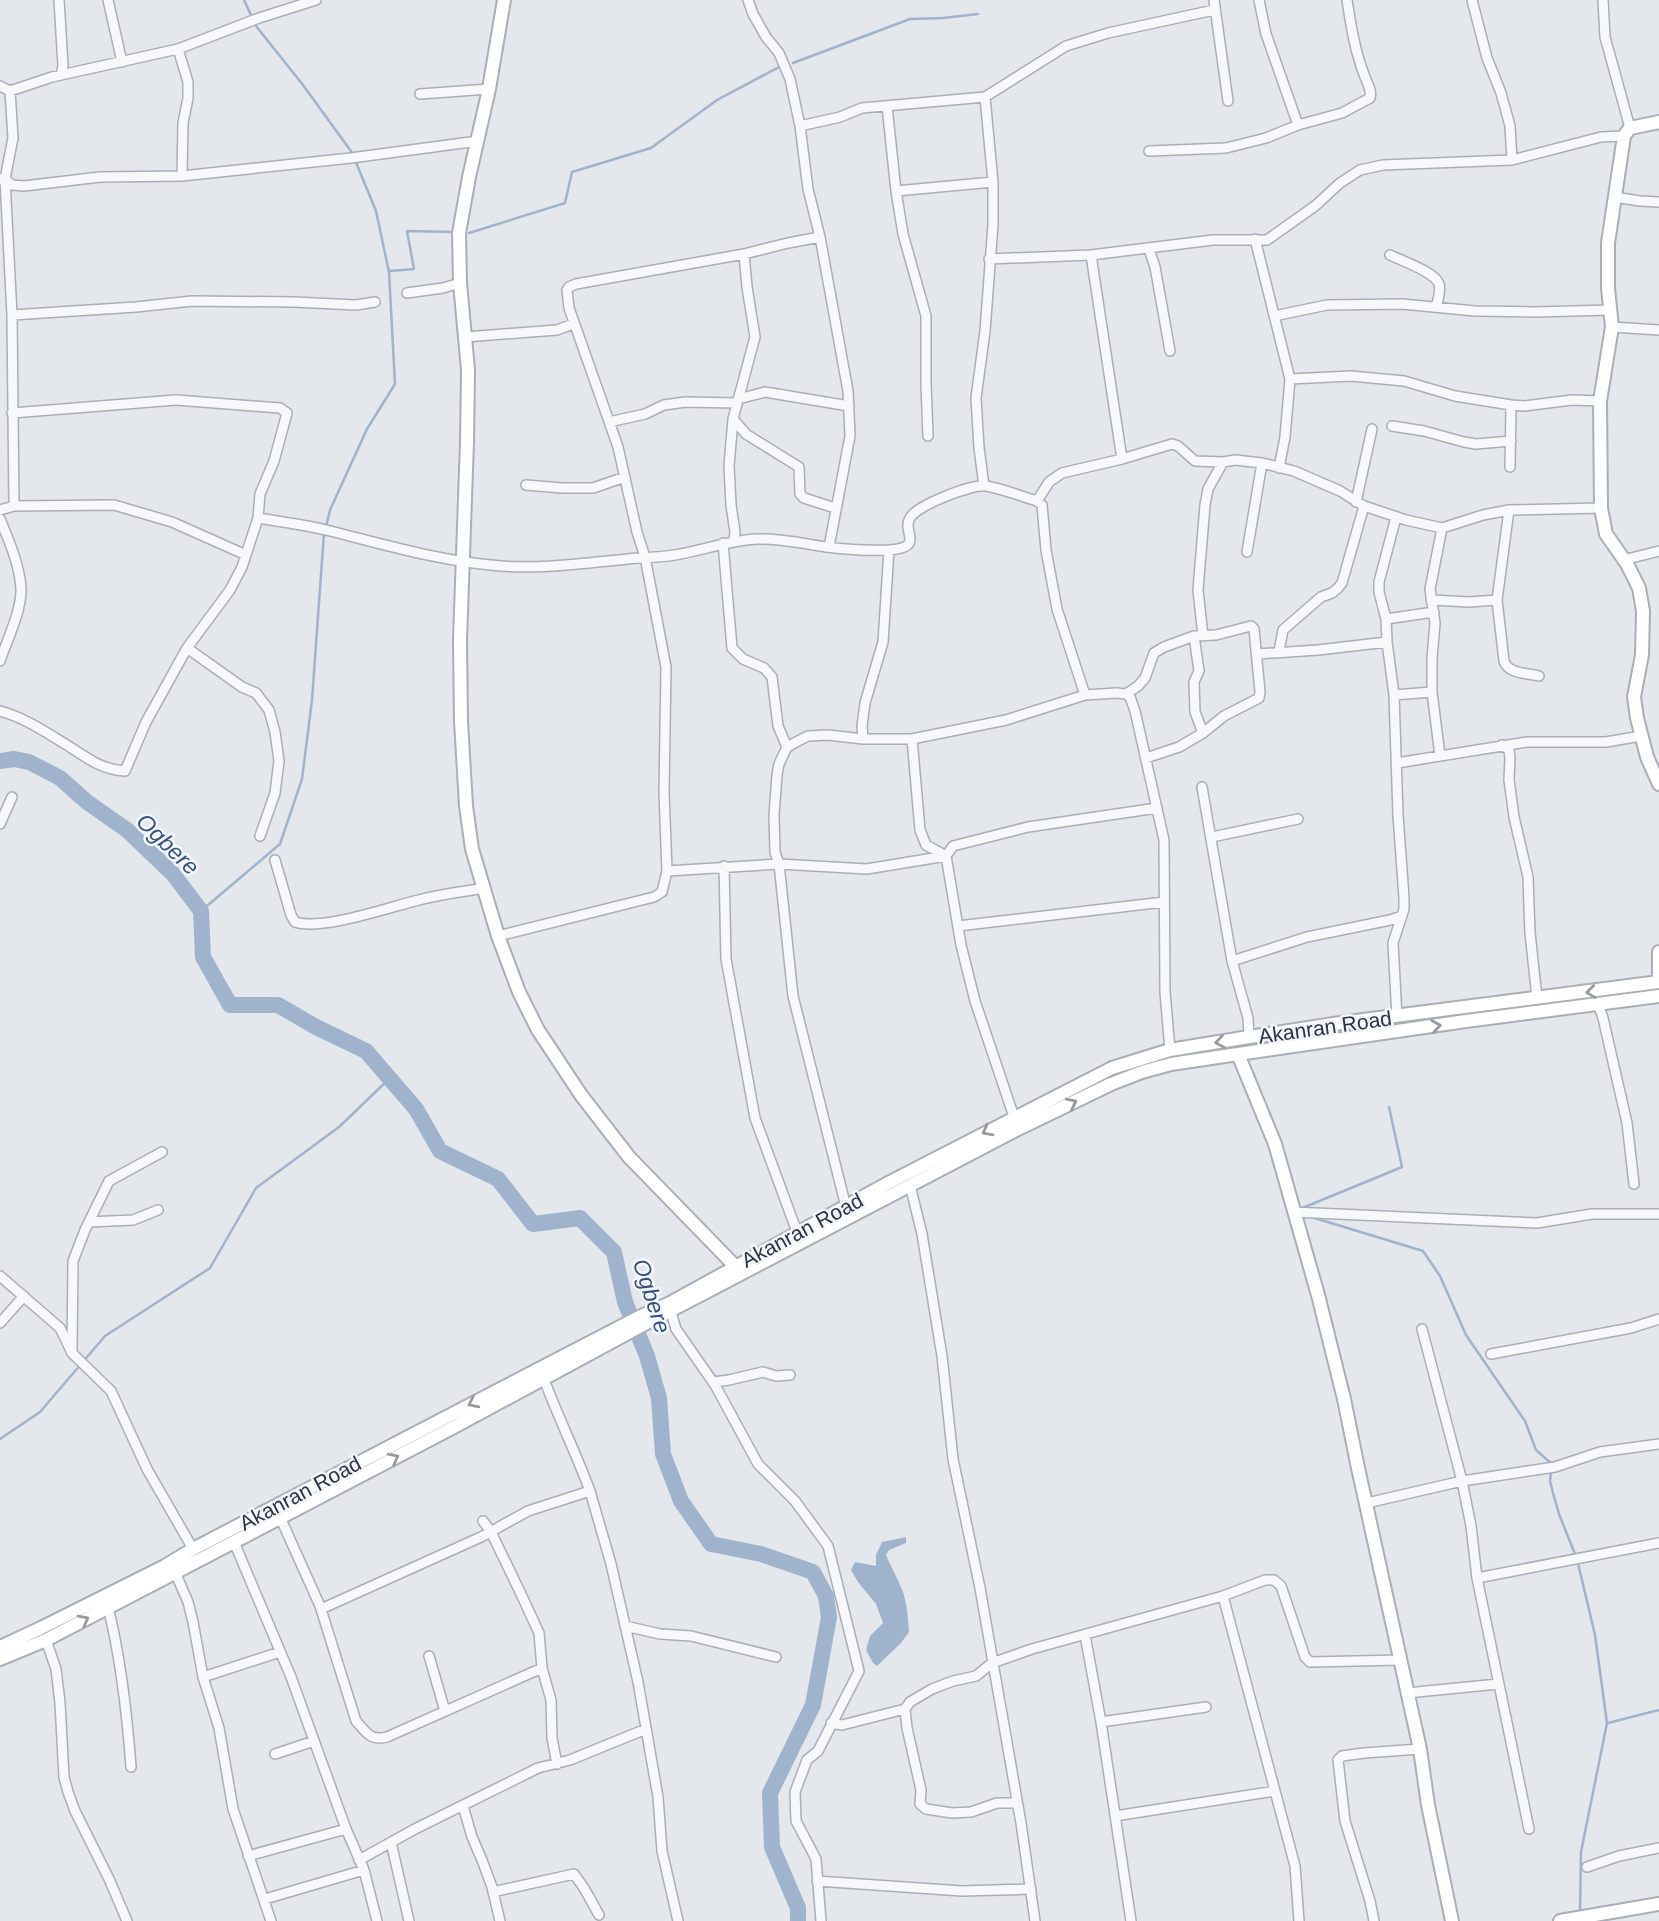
<svg xmlns="http://www.w3.org/2000/svg" width="1659" height="1921" viewBox="0 0 1659 1921" font-family="Arial,sans-serif">
<style>
.water{fill:#9fb4cc}
.lines{fill:none;stroke-linecap:round;stroke-linejoin:round}
.stream{stroke:#9fb4cc;stroke-width:2.5}
.river{stroke:#9fb4cc;stroke-width:16}
.street-casing{stroke:#a9aeb7;stroke-width:12}
.secondary-casing{stroke:#a9aeb7;stroke-width:16}
.street{stroke:#f7f8fa;stroke-width:9}
.secondary{stroke:#fff;stroke-width:12}
.oneway{stroke:#959aa2}
.labels{text-anchor:middle;dominant-baseline:central;stroke-width:5;stroke-linejoin:round;paint-order:stroke}
.street-label{font-size:21px;fill:#2b3445;stroke:#f4f6f9}
.water-label{font-size:23px;font-style:italic;fill:#34527a;stroke:#f4f6f9}
</style>
<rect width="100%" height="100%" fill="#e4e7ec"/>
<path class="water" d="M 906,1537 L 906,1543 L 889,1550 L 886,1555 C 891,1567 898,1579 903,1592 C 907,1605 908,1618 909,1632 L 901,1643 L 877,1666 L 873,1663 L 866,1650 L 870,1636 L 883,1623 L 876,1604 L 858,1582 L 851,1570 L 855,1562 L 876,1566 L 876,1555 L 882,1542 Z"/>
<g class="lines">
<path class="stream" d="M 244,0 L 256,26 L 303,85 L 353,154
M 793,63 L 910,19 L 943,18 L 978,14
M 469,233 L 565,203 L 572,172 L 651,148 L 717,100 L 781,66
M 390,271 L 414,269 L 407,231 L 454,232
M 326,527 L 330,510 L 367,429 L 395,384 L 389,272 L 376,211 L 355,160
M 201,911 L 280,844 L 302,779 L 312,700 L 324,533
M 1300,1209 L 1402,1167 L 1389,1107
M 1308,1216 L 1423,1251 L 1440,1276 L 1466,1335 L 1525,1421 L 1536,1450 L 1552,1464
M 0,1439 L 40,1412 L 105,1336 L 210,1268 L 256,1188 L 339,1127 L 390,1078
M 1551,1472 L 1550,1481 L 1553,1493 L 1559,1514 L 1577,1559 L 1595,1635 L 1607,1723 L 1581,1852 L 1580,1913
M 1608,1723 L 1659,1710"/>
<path class="river" d="M 0,761 L 14,759 L 29,762 L 60,778 L 87,802 L 127,830 L 173,874 L 201,911 L 203,957 L 230,1005 L 278,1005 L 316,1027 L 366,1051 L 416,1109 L 440,1151 L 498,1179 L 533,1224 L 580,1218 L 614,1252 L 625,1302 L 647,1356 L 659,1398 L 663,1454 L 681,1501 L 711,1544 L 761,1554 L 813,1572 L 826,1596 L 829,1617 L 813,1705 L 770,1793 L 772,1847 L 798,1908 L 798,1921"/>
<defs>
<path id="street" d="M 59,0 L 63,66 L 61,75
M 108,0 L 122,62
M 748,0 L 753,14 L 766,37 L 779,53 L 790,79 L 800,126 L 808,189 L 820,237 L 848,391 L 850,436 L 829,547
M 1214,0 L 1228,101
M 1259,0 L 1266,34 L 1298,125
M 1472,0 L 1487,58 L 1501,93 L 1510,126 L 1512,160
M 1603,0 L 1605,37 L 1630,128
M 178,49 L 188,82 L 188,98 L 183,123 L 182,176
M 0,86 L 10,91 L 52,77 L 178,49 L 259,18 L 316,0
M 10,91 L 13,138 L 5,179 L 12,315 L 14,506
M 420,94 L 489,89
M 887,106 L 896,191 L 903,234 L 926,316 L 926,384 L 928,436
M 800,126 L 840,117 L 862,108 L 985,97 L 1066,46 L 1108,33 L 1214,10
M 1149,151 L 1226,148 L 1266,138 L 1298,125 L 1342,113 L 1370,98 C 1372,91 1368,85 1365,77 C 1355,52 1351,26 1347,0
M 0,179 L 5,179 L 12,185 L 24,186 L 100,177 L 182,176 L 351,158 L 478,141
M 896,191 L 993,182
M 1614,197 L 1640,201 L 1659,202
M 1255,239 L 1290,379 L 1285,437 L 1279,468
M 1149,249 L 1155,267 L 1170,351
M 1091,255 L 1122,459
M 1390,255 C 1402,261 1435,272 1439,284 C 1441,292 1438,300 1436,307
M 989,259 L 1091,255 L 1213,240 L 1267,240 L 1315,206 L 1340,183 L 1360,170 L 1383,165 L 1512,160 L 1601,137 L 1624,136
M 407,293 L 443,288 L 460,283
M 12,315 L 136,307 L 192,301 L 294,302 L 356,305 L 375,302
M 1274,316 L 1327,305 L 1402,304 L 1475,311 L 1535,312 L 1610,310
M 1612,327 L 1659,330
M 465,337 L 557,330 L 573,324
M 1290,379 L 1351,376 L 1404,381 L 1455,396 L 1511,405 L 1524,406 L 1572,400 L 1600,401
M 738,399 L 765,392 L 849,406
M 733,419 L 746,434 L 799,467 L 800,494 L 804,498 L 835,508
M 609,422 L 645,414 L 664,405 L 685,402 L 737,403
M 1392,426 L 1424,431 L 1464,442 L 1476,444 L 1511,441
M 1510,467 L 1511,405
M 526,485 L 562,488 L 593,488 L 625,477
M 984,486 L 979,448 L 976,398 L 985,331 L 993,225 L 993,182 L 985,97
M 1037,501 L 1049,482 L 1062,473 L 1122,459 L 1172,444 L 1178,446 L 1195,461 L 1223,462 L 1235,460 L 1262,463 L 1294,471 L 1340,491 L 1364,506 L 1406,520 L 1442,528 L 1483,515 L 1509,510 L 1601,508
M 1356,502 L 1372,429
M 0,510 L 14,506 L 114,505 L 172,522 L 246,555
M 1509,510 L 1497,600 L 1504,661 C 1508,674 1527,673 1539,676
M 1396,517 L 1379,582 L 1379,592 L 1386,619 L 1387,642 L 1394,695 L 1398,815 L 1404,898 L 1404,909 L 1393,943 L 1397,1017
M 258,518 C 282,522 307,525 330,531 C 386,545 443,562 501,566 C 543,569 586,563 628,559 C 645,557 663,558 680,554 C 707,549 731,540 758,539 C 781,538 804,544 826,547 C 843,549 872,551 889,550 C 926,547 901,532 910,518 C 917,505 972,484 986,486 C 1003,489 1021,496 1037,501 L 1042,505 L 1046,550 L 1057,609 L 1085,695
M 0,519 C 9,541 19,563 21,588 C 22,610 7,640 0,661
M 734,541 L 735,532 L 731,505 L 729,466 L 733,419 L 755,337 L 747,287 L 744,254
M 723,543 L 732,648 L 743,659 L 764,668 L 772,677 L 778,726 L 787,747
M 1247,552 L 1262,463
M 1623,560 L 1659,551
M 1431,600 L 1469,602 L 1497,600
M 1386,619 L 1434,612
M 1194,636 L 1199,671 L 1194,682 L 1195,712 L 1203,733
M 1203,636 L 1198,590 L 1205,505 L 1208,489 L 1223,462
M 187,648 L 242,687 L 256,693 L 269,710 L 275,732 L 279,761 L 275,793 L 260,836
M 1279,651 L 1283,630 L 1321,597 L 1332,593 L 1338,588 L 1342,583 L 1364,506
M 1257,654 L 1318,650 L 1387,642
M 1126,694 L 1130,697 L 1135,711 L 1164,840 L 1165,992 L 1170,1050
M 1394,695 L 1432,692
M 0,711 C 24,717 49,734 70,747 C 88,759 103,770 125,771 L 146,722 L 187,648 L 230,590 L 242,567 L 258,518 L 260,494 L 274,461 L 287,413 L 280,408 L 176,400 L 12,413
M 863,739 L 862,726 L 865,703 L 883,642 L 889,550
M 912,739 L 920,830 L 926,845 L 946,856 L 961,945 L 975,1001 L 1014,1117
M 1502,745 L 1509,750 L 1510,758 L 1509,780 L 1514,817 L 1528,877 L 1530,933 L 1537,998
M 1440,756 L 1432,692 L 1432,658 L 1435,623 L 1430,589 L 1442,528
M 1397,763 L 1527,742 L 1606,742 L 1641,736
M 1202,787 L 1232,961 L 1248,1018 L 1249,1037
M 0,824 L 12,797
M 1212,837 L 1298,819
M 275,860 L 291,915 L 295,922 C 322,931 389,907 419,900 C 440,894 462,892 484,888
M 724,866 L 726,959 L 755,1118 L 797,1232
M 667,871 L 664,792 L 666,667 L 645,557 L 637,532 L 618,447 L 569,308 L 567,290 L 569,287 L 576,284 L 744,254 L 788,243 L 820,237
M 958,926 L 1164,902
M 498,936 L 654,897 L 662,892 L 667,871 L 779,864 L 867,869 L 946,856 L 953,846 L 1028,827 L 1157,808
M 1232,961 L 1307,937 L 1390,920 L 1402,916
M 1598,1004 L 1603,1018 L 1627,1123 L 1634,1184
M 910,1185 L 922,1234 L 942,1356 L 953,1459 L 980,1588 L 1021,1823 L 1035,1921
M 846,1207 L 793,996 L 779,864 L 775,852 L 774,815 L 777,775 L 779,764 L 787,747 L 798,741 L 808,736 L 828,735 L 863,739 L 912,739 L 1006,720 L 1085,695 L 1116,693 L 1126,694 L 1138,686 L 1145,678 L 1154,653 L 1164,647 L 1194,636 L 1216,635 L 1251,626 L 1254,629 L 1260,692 L 1259,698 L 1224,716 L 1203,733 L 1179,747 L 1146,758
M 1293,1212 L 1537,1223 L 1592,1214 L 1659,1214
M 89,1222 L 133,1220 L 158,1210
M 0,1276 L 60,1328 L 72,1353 L 111,1391 L 147,1469 L 193,1549
M 671,1312 L 676,1329 L 715,1385 L 758,1464 L 795,1501 L 828,1546 L 859,1671 L 818,1751 L 807,1760 L 795,1792 L 796,1821 L 816,1859 L 821,1921
M 0,1323 L 24,1296
M 1422,1329 L 1462,1481 L 1471,1526 L 1477,1578 L 1529,1829
M 72,1351 L 73,1261 L 85,1230 L 109,1181 L 162,1152
M 1491,1354 L 1631,1328 L 1659,1319
M 713,1382 L 729,1380 L 763,1372 L 776,1376 L 790,1375
M 590,1491 L 611,1564 L 638,1682 L 658,1797 L 662,1851 L 678,1921
M 1367,1503 L 1462,1481 L 1555,1467 L 1600,1452 L 1659,1444
M 280,1517 L 320,1606 L 356,1721 C 367,1733 370,1741 387,1737 L 542,1668
M 483,1521 L 491,1532 L 521,1594 L 539,1633 L 542,1668 L 551,1700 L 552,1738 L 557,1764
M 234,1542 L 291,1677 L 346,1829 L 364,1870 L 377,1921
M 175,1572 L 188,1602 L 193,1622 L 203,1677 L 219,1728 L 233,1809 L 271,1921
M 1477,1578 L 1659,1543
M 1223,1596 L 1295,1866 L 1299,1921
M 108,1607 C 121,1659 127,1713 131,1767
M 321,1609 L 481,1537 L 528,1511 L 590,1491 C 576,1453 558,1417 544,1379
M 625,1626 L 660,1634 L 691,1636 L 776,1657
M 1085,1635 L 1101,1722 L 1131,1921
M 46,1640 L 56,1669 L 60,1703 L 64,1777 L 68,1792 L 75,1811 L 109,1879 L 127,1921
M 429,1656 L 445,1711
M 203,1677 L 280,1652
M 1407,1693 L 1498,1684
M 1101,1722 L 1206,1707
M 831,1723 L 842,1725 L 905,1709
M 275,1754 L 314,1741
M 1017,1803 L 997,1803 L 971,1812 L 952,1813 L 926,1809 L 920,1804 L 921,1790 L 907,1728 L 905,1709 L 910,1702 L 932,1689 L 953,1681 L 976,1676 L 992,1663 L 1032,1649 L 1223,1596 L 1265,1580 L 1274,1580 L 1281,1586 L 1305,1657 L 1310,1662 L 1400,1660
M 463,1806 L 472,1837 L 482,1860 L 492,1887 L 500,1921
M 1115,1816 L 1275,1791
M 391,1842 L 409,1921
M 248,1856 L 346,1829
M 359,1860 L 415,1829 L 538,1768 L 570,1760 L 646,1729
M 1587,1867 L 1619,1856 L 1659,1848
M 817,1881 L 962,1891 L 1031,1889
M 493,1892 L 574,1874 L 584,1888 L 599,1915
M 265,1899 L 364,1870
M 1374,1921 L 1370,1901 L 1345,1821 L 1338,1760 L 1342,1756 L 1364,1753 L 1420,1749"/>
<path id="secondary" d="M 504,0 L 489,89 L 469,177 L 459,233 L 460,283 L 468,370 L 467,442 L 460,640 L 461,721 L 466,806 L 472,849 L 498,936 L 519,992 L 538,1030 L 581,1095 L 629,1157 L 735,1266
M 1659,122 L 1630,128 L 1624,136 L 1608,243 L 1608,288 L 1612,327 L 1600,401 L 1601,508 L 1606,534 L 1627,564 L 1639,588 L 1643,611 L 1642,655 L 1634,697 L 1637,718 L 1647,757 L 1659,784
M 1659,982 L 1659,952
M 1238,1054 L 1275,1144 L 1318,1295 L 1344,1399 L 1358,1468 L 1420,1749 L 1428,1805 L 1452,1921
M 0,1647 L 41,1628 L 165,1566 L 193,1549 L 637,1318 L 670,1303 L 890,1182 L 1112,1068 L 1170,1050 L 1249,1037 L 1340,1023 L 1659,982
M 0,1659 L 46,1640 L 454,1427 L 641,1326 L 1020,1128 L 1111,1084 L 1142,1072 L 1171,1064 L 1238,1054 L 1466,1021 L 1659,996
M 1560,1921 L 1659,1904"/>
</defs>
<use href="#street" class="street-casing"/>
<use href="#secondary" class="secondary-casing"/>
<use href="#street" class="street"/>
<use href="#secondary" class="secondary"/>
</g>
<defs><path id="oneway-chevron" d="M-2-3.5L2.5 0L-2 3.5" fill="none" stroke-width="1.6" stroke-linecap="round" stroke-linejoin="round" transform="scale(1.75)"/></defs>
<g class="oneway">
<use href="#oneway-chevron" transform="translate(1591 992) rotate(173)"/>
<use href="#oneway-chevron" transform="translate(1436 1026) rotate(-9)"/>
<use href="#oneway-chevron" transform="translate(1220 1042) rotate(171)"/>
<use href="#oneway-chevron" transform="translate(1072 1103) rotate(-26)"/>
<use href="#oneway-chevron" transform="translate(987 1131) rotate(152)"/>
<use href="#oneway-chevron" transform="translate(473 1403) rotate(153)"/>
<use href="#oneway-chevron" transform="translate(394 1458) rotate(-27)"/>
<use href="#oneway-chevron" transform="translate(84 1620) rotate(-28)"/>
</g>
<g class="labels">
<g class="street-label">
<text transform="translate(1325 1027) rotate(-8)">Akanran Road</text>
<text transform="translate(802 1230) rotate(-28)">Akanran Road</text>
<text transform="translate(300 1493) rotate(-28)">Akanran Road</text>
</g>
<g class="water-label">
<text transform="translate(168 844) rotate(44)">Ogbere</text>
<text transform="translate(652 1296) rotate(72)">Ogbere</text>
</g>
</g>
</svg>
